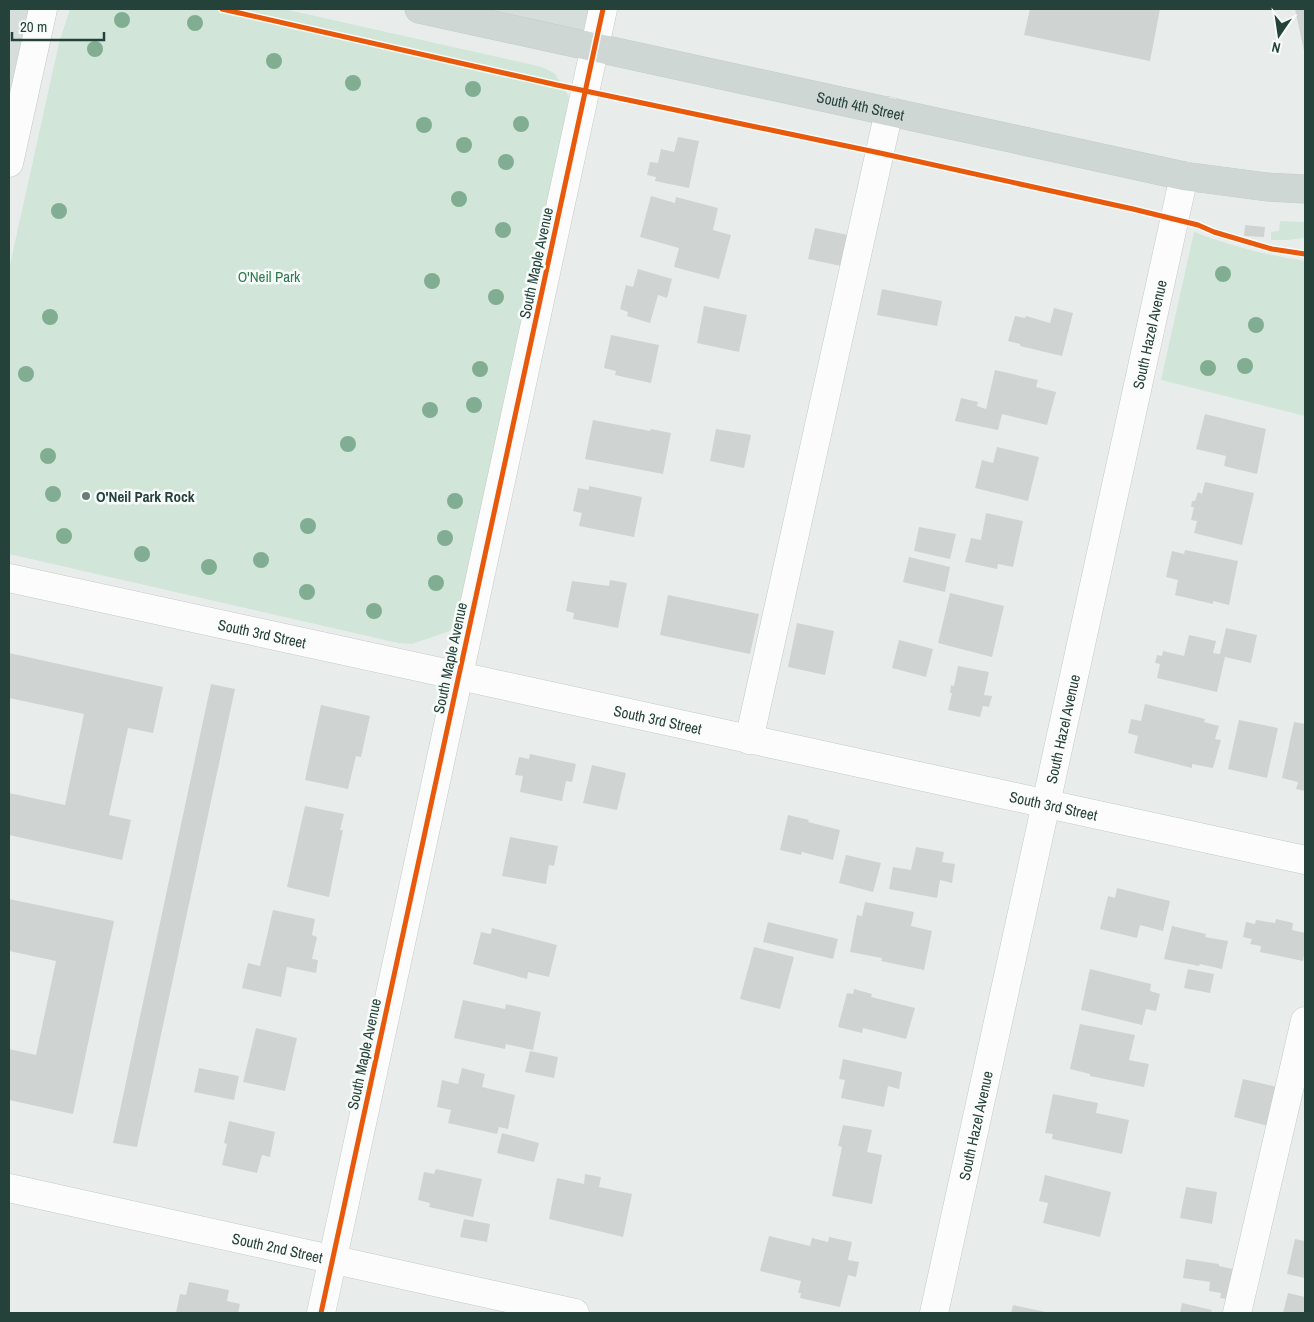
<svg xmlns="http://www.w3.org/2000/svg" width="1314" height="1322" viewBox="0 0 1314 1322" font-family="'Archivo Narrow',sans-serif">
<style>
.built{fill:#d6dedb}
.green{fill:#d1e6d8}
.building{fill:#cfd4d2}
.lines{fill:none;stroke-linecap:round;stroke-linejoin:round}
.minor-casing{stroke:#c5cac8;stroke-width:29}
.major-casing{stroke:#c3ccc9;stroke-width:29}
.minor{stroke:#fcfcfc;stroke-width:28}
.major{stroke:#cfd7d5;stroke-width:28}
.cycleway-casing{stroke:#f7fbf9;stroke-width:8}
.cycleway{stroke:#e8590c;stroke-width:5}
.tree{fill:#81ae93}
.poi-dot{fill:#697e78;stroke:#f7fbf9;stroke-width:2}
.labels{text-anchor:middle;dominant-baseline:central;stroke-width:5;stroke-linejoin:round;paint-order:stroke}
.street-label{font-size:15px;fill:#24423a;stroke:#f7fbf9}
.park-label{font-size:15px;fill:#2d7a4b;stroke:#f7fbf9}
.poi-label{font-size:15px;font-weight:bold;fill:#24423a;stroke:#f7fbf9;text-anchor:start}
</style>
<rect width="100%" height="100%" fill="#e8edeb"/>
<path class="built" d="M 9,9 L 43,9 L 9,163 Z
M 419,9 L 603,9 L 595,47 Z"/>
<path class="green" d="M 70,9 L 284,9 L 542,67 L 554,73 L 563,86 L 569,97 L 566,114 L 458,615 L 450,631 L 412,644 L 398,643 L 9,554 L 9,269 L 59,43 Z
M 1280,221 L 1305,222 L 1305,238 L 1288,240 L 1271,240 L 1271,232 L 1279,231 Z
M 1194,232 C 1230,246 1267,255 1305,261 L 1305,416 L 1161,380 Z"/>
<path class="building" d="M 1030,9 L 1160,9 L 1150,61 L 1024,35 Z
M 1295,9 L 1305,9 L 1305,51 L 1304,51 Z
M 678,137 L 699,141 L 689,188 L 655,181 L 656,177 L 647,175 L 650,162 L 658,163 L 661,149 L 674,152 Z
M 651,196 L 675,203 L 676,197 L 718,208 L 713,230 L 731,235 L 719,279 L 674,267 L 679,248 L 640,237 Z
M 1245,225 L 1265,227 L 1264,237 L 1244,236 Z
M 815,228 L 848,235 L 841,266 L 808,259 Z
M 638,269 L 672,279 L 667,298 L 658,295 L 650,323 L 627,316 L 628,312 L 620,309 L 626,285 L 633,287 Z
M 882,289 L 942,301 L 937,326 L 877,315 Z
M 704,306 L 747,315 L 739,352 L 697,343 Z
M 1054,308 L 1073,313 L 1062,356 L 1020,346 L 1020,344 L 1008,341 L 1015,316 L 1025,318 L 1026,316 L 1050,323 Z
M 611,335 L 659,345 L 651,383 L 615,375 L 616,371 L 604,368 Z
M 995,370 L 1038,380 L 1036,387 L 1056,392 L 1047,425 L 1002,414 L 998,430 L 955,421 L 961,398 L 978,402 L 977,406 L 986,409 Z
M 1205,414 L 1266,429 L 1257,474 L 1224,466 L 1226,456 L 1196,449 Z
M 593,420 L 650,431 L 651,429 L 671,433 L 663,474 L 585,459 Z
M 716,429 L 751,435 L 744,468 L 710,461 Z
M 997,447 L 1039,457 L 1028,501 L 975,488 L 982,460 L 993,463 Z
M 1205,482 L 1254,493 L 1242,545 L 1194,533 L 1197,521 L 1191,520 L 1194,507 L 1191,507 L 1192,501 L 1195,501 L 1198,492 L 1202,494 Z
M 589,486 L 642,497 L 634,537 L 579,526 L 582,513 L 573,511 L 578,488 L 589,490 Z
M 986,513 L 1023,521 L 1013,567 L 998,564 L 997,569 L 965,562 L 971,538 L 981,540 Z
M 919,527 L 956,534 L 950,559 L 914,551 Z
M 1185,550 L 1238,561 L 1229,605 L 1213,601 L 1213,604 L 1175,595 L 1178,580 L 1166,577 L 1172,551 L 1184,554 Z
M 909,557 L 950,567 L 945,592 L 903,582 Z
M 610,580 L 627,583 L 618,628 L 573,619 L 574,613 L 566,611 L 572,581 L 609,586 Z
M 950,593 L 1004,606 L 992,657 L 938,643 Z
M 668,595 L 759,614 L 750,654 L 660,635 Z
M 797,623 L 834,631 L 825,675 L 788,667 Z
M 1226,628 L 1257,635 L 1251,663 L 1225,657 L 1217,692 L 1157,678 L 1160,664 L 1155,663 L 1157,655 L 1162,656 L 1163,651 L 1184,656 L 1189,635 L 1216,641 L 1213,653 L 1220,654 Z
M 899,640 L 933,649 L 926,677 L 892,668 Z
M 9,653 L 163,687 L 153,733 L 128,728 L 109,815 L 131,820 L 122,860 L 9,835 L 9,793 L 65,805 L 84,714 L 9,698 Z
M 958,666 L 989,672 L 984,695 L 992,696 L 989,707 L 983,706 L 980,717 L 948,710 L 952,693 L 950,693 L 951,685 L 954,686 Z
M 211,684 L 235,689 L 137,1147 L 113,1143 Z
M 1145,704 L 1205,719 L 1204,722 L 1219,726 L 1215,739 L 1221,740 L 1213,768 L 1192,764 L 1192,768 L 1134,753 L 1138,736 L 1128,733 L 1131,719 L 1141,721 Z
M 321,705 L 370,716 L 361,757 L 356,756 L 348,789 L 305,780 Z
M 1239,720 L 1278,728 L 1267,778 L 1228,769 Z
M 1294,722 L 1305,724 L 1305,791 L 1296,789 L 1298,782 L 1282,778 Z
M 530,754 L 576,764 L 572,782 L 566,781 L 562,801 L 520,792 L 523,776 L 515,775 L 519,757 L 529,759 Z
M 592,765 L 626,773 L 617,810 L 583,803 Z
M 305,806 L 344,814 L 340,830 L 343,830 L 329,897 L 287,887 Z
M 788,815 L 809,820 L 808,822 L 840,830 L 833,860 L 802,852 L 801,855 L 780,850 Z
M 510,837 L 558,846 L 554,866 L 549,865 L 546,884 L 502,876 Z
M 916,847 L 944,852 L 942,862 L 955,864 L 952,883 L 940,880 L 937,898 L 889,889 L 893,867 L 911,870 Z
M 846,855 L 881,863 L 873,892 L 839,883 Z
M 1117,888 L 1170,901 L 1163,931 L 1140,925 L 1137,938 L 1100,929 L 1108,896 L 1115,898 Z
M 9,899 L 114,921 L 73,1114 L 9,1100 L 9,1049 L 36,1055 L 56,961 L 9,951 Z
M 865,902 L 914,912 L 911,926 L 932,931 L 924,970 L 881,961 L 882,958 L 850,952 L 857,915 L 862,916 Z
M 273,910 L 315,919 L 312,935 L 317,937 L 312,959 L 318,960 L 316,973 L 287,967 L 281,997 L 242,988 L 248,963 L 260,966 Z
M 1276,919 L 1293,923 L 1292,930 L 1305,933 L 1305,949 L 1303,961 L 1260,952 L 1261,946 L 1250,944 L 1252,939 L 1243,937 L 1246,922 L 1255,924 L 1256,920 L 1275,923 Z
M 768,922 L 838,939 L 833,959 L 763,942 Z
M 1172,926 L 1206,934 L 1205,937 L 1228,941 L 1222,969 L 1200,964 L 1199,966 L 1164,959 Z
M 492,928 L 557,945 L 549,977 L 528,972 L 527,979 L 473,964 L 481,932 L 491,934 Z
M 754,947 L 794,957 L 780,1009 L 740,999 Z
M 1090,969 L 1151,984 L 1150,991 L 1160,994 L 1156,1011 L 1146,1009 L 1142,1025 L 1081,1010 Z
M 1188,969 L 1214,974 L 1210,993 L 1184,988 Z
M 854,989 L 872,994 L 871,997 L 915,1008 L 906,1039 L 863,1028 L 862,1033 L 838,1027 L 847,993 L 853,994 Z
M 463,1000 L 505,1009 L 506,1004 L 541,1012 L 533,1050 L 506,1044 L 505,1049 L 454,1038 Z
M 1080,1024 L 1135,1035 L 1129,1060 L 1149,1064 L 1144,1087 L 1090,1076 L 1090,1074 L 1070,1069 Z
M 256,1028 L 297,1038 L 285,1091 L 243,1082 Z
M 530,1051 L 558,1057 L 554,1078 L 525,1072 Z
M 843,1059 L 902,1072 L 899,1089 L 888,1086 L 884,1107 L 841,1098 L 845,1080 L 839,1079 Z
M 199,1068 L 239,1076 L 234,1100 L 194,1092 Z
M 462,1068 L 485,1074 L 482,1087 L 515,1095 L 508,1129 L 499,1127 L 497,1134 L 448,1123 L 451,1110 L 437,1107 L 442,1080 L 458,1084 Z
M 1243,1079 L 1277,1087 L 1268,1126 L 1234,1117 Z
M 1053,1094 L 1098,1103 L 1096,1113 L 1129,1120 L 1122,1154 L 1052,1139 L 1053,1134 L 1045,1133 Z
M 229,1121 L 275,1132 L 270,1157 L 262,1155 L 257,1173 L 222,1165 L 227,1144 L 224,1143 Z
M 843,1125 L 872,1130 L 867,1152 L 882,1155 L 872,1204 L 832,1196 L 842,1147 L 838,1146 Z
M 502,1133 L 539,1143 L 534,1162 L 497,1153 Z
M 436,1169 L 482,1179 L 473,1217 L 429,1207 L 430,1203 L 418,1200 L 424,1172 L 434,1174 Z
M 585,1174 L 601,1177 L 599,1187 L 632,1194 L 623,1237 L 549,1219 L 557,1178 L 584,1184 Z
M 1045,1175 L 1111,1192 L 1100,1237 L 1043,1223 L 1048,1203 L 1039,1201 Z
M 1186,1187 L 1217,1192 L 1212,1224 L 1180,1218 Z
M 464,1219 L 490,1224 L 487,1242 L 460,1237 Z
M 769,1236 L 810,1246 L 812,1238 L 828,1242 L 829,1237 L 852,1242 L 848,1260 L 859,1262 L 856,1277 L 848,1275 L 840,1307 L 800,1298 L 801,1293 L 798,1293 L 801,1281 L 760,1271 Z
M 1295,1239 L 1305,1241 L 1305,1278 L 1287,1274 Z
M 1186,1259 L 1219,1264 L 1219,1266 L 1237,1270 L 1232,1300 L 1220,1298 L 1221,1293 L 1209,1291 L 1210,1282 L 1183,1278 Z
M 189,1282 L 229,1290 L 227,1301 L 240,1304 L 238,1313 L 176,1313 L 180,1294 L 186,1295 Z
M 1288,1293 L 1305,1297 L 1305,1313 L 1283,1313 Z
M 1182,1303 L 1212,1310 L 1211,1313 L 1180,1313 Z
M 1013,1305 L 1046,1312 L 1046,1313 L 1011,1313 Z"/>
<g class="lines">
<defs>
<g id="minor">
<path d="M 9,163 L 43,9"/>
<path id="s1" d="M 9,578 L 1305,860"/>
<path d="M 749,740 L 889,111"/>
<path id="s2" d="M 9,1188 L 575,1313"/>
<path d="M 321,1313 L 603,9"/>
<path id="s3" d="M 934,1313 L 1184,176"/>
<path d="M 1237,1313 L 1305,1021"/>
</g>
<g id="major">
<path id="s4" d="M 419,9 L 1184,176 L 1267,187 L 1305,189"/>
</g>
</defs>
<use href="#minor" class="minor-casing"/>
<use href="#major" class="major-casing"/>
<use href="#minor" class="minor"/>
<use href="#major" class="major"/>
<defs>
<path id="cycleway" d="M 222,9 L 557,85 L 880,153 L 1133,209 L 1198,225 L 1214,232 L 1272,249 L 1305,254
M 321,1313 L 603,9"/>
</defs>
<use href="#cycleway" class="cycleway-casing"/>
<use href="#cycleway" class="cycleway"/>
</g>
<g class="tree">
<circle cx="122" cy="20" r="8"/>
<circle cx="195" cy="23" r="8"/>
<circle cx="95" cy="49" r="8"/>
<circle cx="274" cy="61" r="8"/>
<circle cx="353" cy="83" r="8"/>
<circle cx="473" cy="89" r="8"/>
<circle cx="521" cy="124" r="8"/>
<circle cx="424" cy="125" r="8"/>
<circle cx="464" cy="145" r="8"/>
<circle cx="506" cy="162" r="8"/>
<circle cx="459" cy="199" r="8"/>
<circle cx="59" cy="211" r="8"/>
<circle cx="503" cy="230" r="8"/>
<circle cx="1223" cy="274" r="8"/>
<circle cx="432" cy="281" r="8"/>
<circle cx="496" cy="297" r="8"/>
<circle cx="50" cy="317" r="8"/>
<circle cx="1256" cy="325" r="8"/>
<circle cx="1245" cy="366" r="8"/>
<circle cx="1208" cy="368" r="8"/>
<circle cx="480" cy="369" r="8"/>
<circle cx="26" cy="374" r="8"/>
<circle cx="474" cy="405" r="8"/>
<circle cx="430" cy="410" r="8"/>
<circle cx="348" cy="444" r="8"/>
<circle cx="48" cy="456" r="8"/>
<circle cx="53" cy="494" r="8"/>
<circle cx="455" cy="501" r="8"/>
<circle cx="308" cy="526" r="8"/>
<circle cx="64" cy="536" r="8"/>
<circle cx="445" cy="538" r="8"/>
<circle cx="142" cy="554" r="8"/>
<circle cx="261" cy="560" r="8"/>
<circle cx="209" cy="567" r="8"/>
<circle cx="436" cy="583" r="8"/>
<circle cx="307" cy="592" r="8"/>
<circle cx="374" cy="611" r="8"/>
</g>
<circle class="poi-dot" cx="86" cy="496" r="5"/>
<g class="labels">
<g class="street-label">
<text stroke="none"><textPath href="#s4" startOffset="452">South 4th Street</textPath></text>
<text transform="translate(536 263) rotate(-78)">South Maple Avenue</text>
<text stroke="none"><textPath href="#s3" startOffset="1002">South Hazel Avenue</textPath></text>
<text stroke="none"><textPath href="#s1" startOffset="259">South 3rd Street</textPath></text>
<text transform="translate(450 658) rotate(-78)">South Maple Avenue</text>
<text stroke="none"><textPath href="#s1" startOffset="664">South 3rd Street</textPath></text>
<text stroke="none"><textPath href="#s3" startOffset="598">South Hazel Avenue</textPath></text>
<text stroke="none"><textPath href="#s1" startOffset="1069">South 3rd Street</textPath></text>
<text transform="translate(364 1054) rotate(-78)">South Maple Avenue</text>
<text stroke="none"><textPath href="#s3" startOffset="192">South Hazel Avenue</textPath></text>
<text stroke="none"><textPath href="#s2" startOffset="275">South 2nd Street</textPath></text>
</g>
<g class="park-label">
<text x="269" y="276">O'Neil Park</text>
</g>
<g class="poi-label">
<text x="96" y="496">O'Neil Park Rock</text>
</g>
</g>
<rect width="1314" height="1322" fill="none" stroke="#24423a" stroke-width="20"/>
<g transform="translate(1279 35) rotate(193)" stroke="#f7fbf9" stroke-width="4" paint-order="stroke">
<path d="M0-4L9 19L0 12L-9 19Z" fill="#24423a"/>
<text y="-8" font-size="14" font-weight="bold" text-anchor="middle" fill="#24423a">N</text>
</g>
<path d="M12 32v8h92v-8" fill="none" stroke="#24423a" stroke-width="2.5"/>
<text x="20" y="32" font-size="15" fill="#24423a" stroke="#f7fbf9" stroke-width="4" paint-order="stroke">20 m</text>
</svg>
